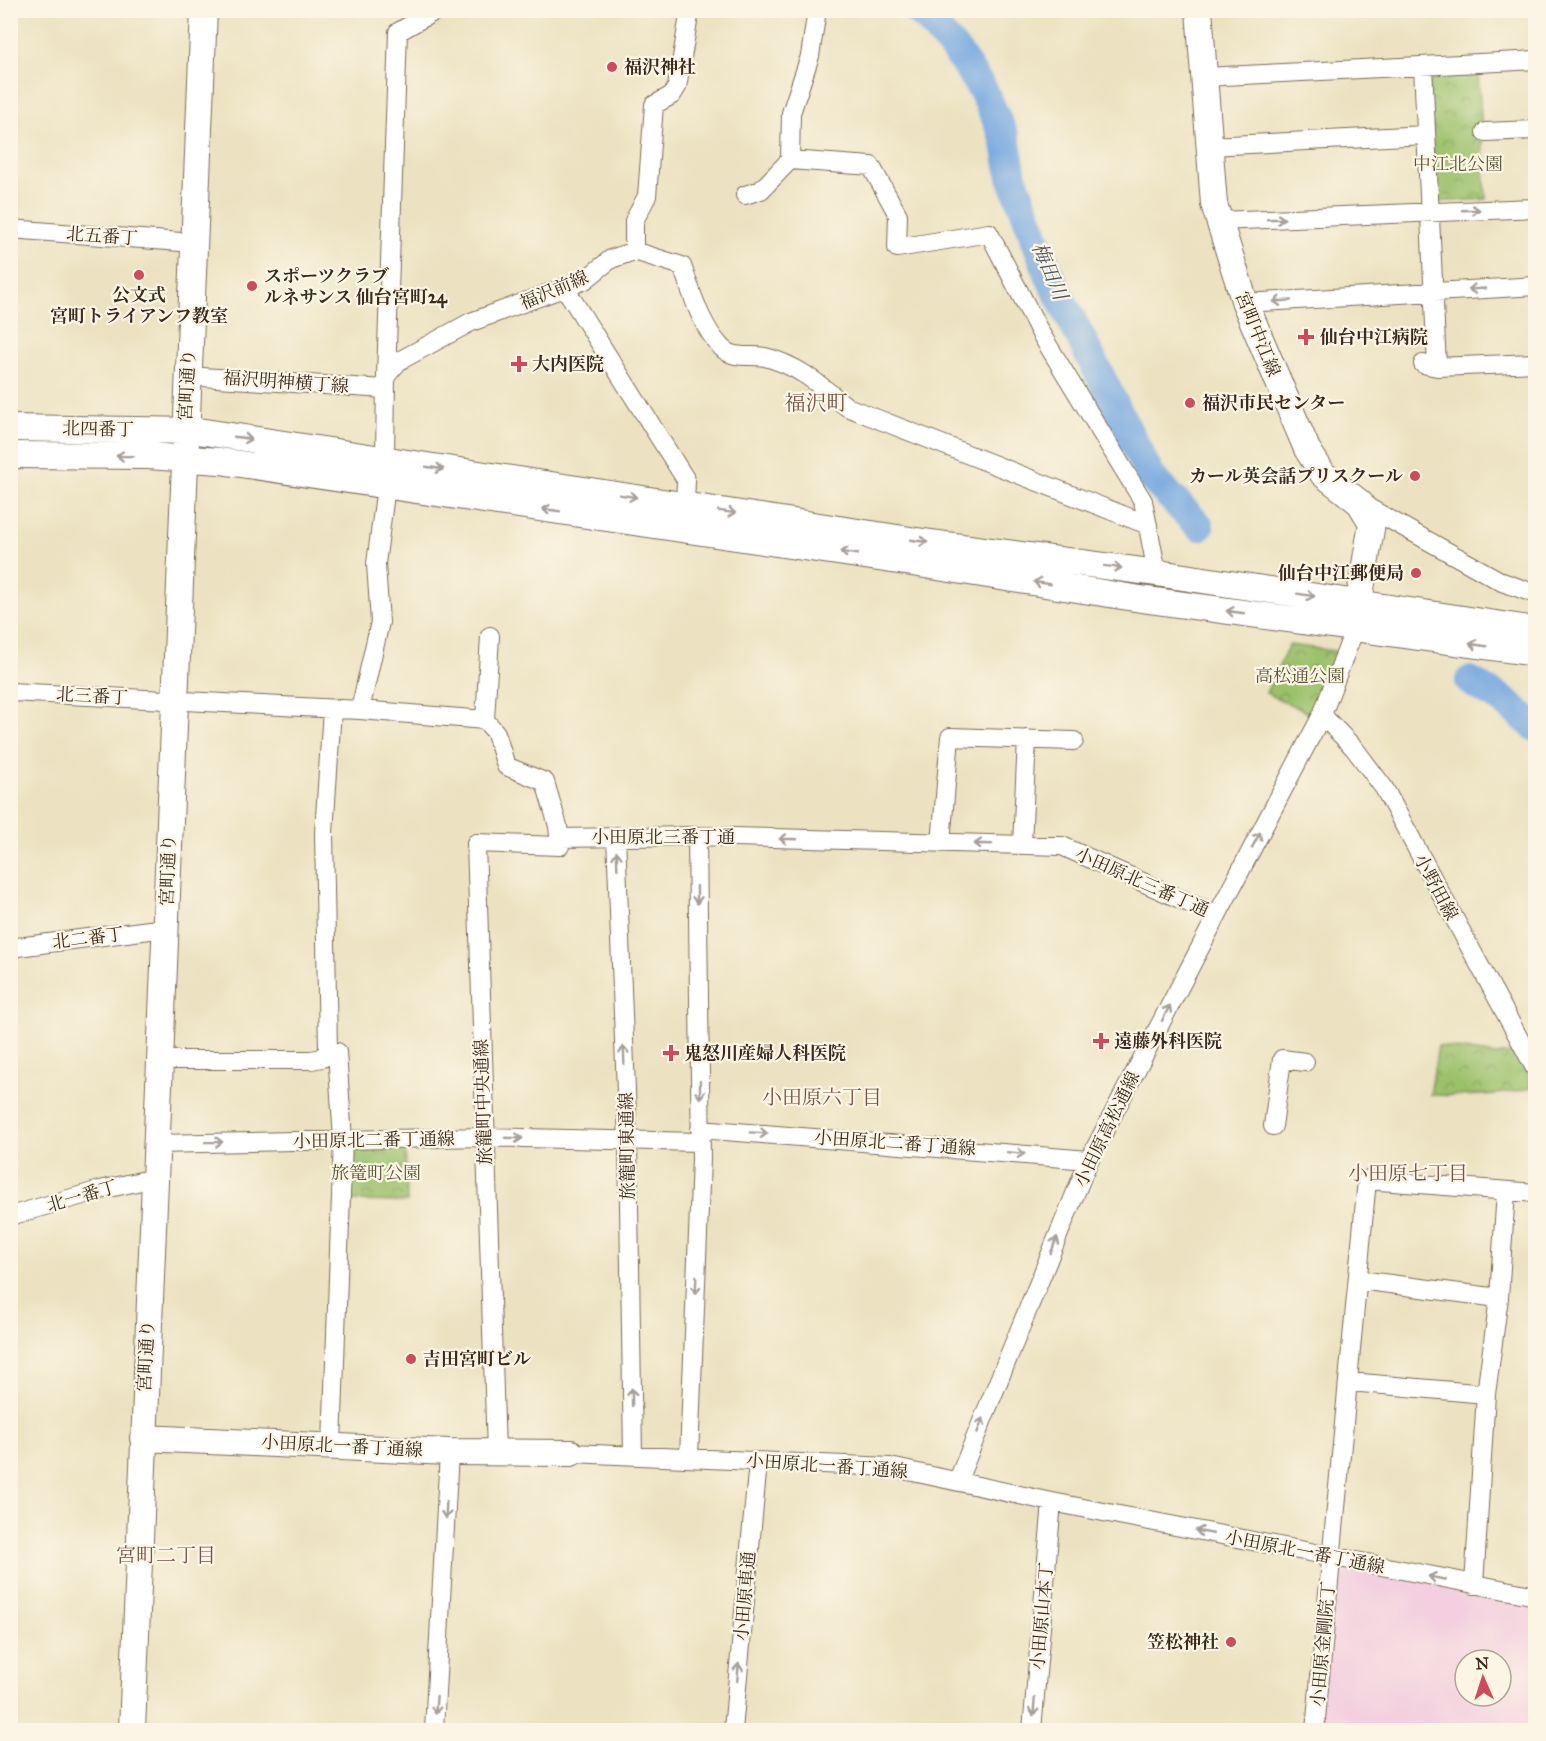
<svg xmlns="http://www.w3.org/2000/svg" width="1546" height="1741" viewBox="0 0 1546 1741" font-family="'IM FELL Great Primer','Noto Serif JP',serif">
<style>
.built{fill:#f3cfdf;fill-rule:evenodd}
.park{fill:url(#park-crowns);stroke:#6b7644;stroke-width:1.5}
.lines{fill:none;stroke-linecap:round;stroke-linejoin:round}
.river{stroke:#75a7e0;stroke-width:30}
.street-casing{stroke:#796a57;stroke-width:20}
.secondary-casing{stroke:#796a57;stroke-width:28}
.street{stroke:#fff;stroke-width:18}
.secondary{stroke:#fff;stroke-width:26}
.oneway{stroke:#a79f9a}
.poi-dot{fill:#d1495b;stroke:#fcf5e5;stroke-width:2}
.labels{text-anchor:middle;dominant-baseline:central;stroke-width:4.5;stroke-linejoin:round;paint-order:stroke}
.poi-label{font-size:18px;font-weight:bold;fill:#3b2a1e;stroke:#fcf5e5;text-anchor:start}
.park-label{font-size:18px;fill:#585735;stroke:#fcf5e5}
.street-label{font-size:18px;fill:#3b2a1e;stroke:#fcf5e5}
.water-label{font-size:20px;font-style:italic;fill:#4f5662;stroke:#fcf5e5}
.neighbourhood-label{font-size:20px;fill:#745449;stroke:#fcf5e5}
.quarter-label{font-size:21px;fill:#745449;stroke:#fcf5e5}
</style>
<defs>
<pattern id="park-crowns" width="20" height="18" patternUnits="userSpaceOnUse" patternTransform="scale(1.5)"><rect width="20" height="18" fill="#9bc16b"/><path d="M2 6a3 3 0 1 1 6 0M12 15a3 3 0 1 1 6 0" fill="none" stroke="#809d57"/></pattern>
</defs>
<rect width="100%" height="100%" fill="#fcf5e5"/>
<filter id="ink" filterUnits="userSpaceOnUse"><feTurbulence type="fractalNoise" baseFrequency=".0167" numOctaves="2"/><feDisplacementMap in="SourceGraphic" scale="12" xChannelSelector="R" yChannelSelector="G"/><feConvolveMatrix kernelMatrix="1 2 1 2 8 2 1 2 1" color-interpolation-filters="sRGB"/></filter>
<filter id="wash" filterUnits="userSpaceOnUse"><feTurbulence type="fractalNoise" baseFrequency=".008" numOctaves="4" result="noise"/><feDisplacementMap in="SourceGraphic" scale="24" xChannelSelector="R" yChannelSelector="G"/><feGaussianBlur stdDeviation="1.35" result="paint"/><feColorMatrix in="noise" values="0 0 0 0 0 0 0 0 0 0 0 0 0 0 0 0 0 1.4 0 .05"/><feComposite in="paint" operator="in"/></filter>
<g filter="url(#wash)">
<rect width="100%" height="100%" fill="#ece2c1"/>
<path class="built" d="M 1334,1565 L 1535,1601 L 1535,1730 L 1316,1730 ZM 1465,1660 L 1501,1660 L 1501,1696 L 1465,1696 Z"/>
<path class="park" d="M 1478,70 L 1486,199 L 1435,202 L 1429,72 Z
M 1289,645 L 1336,651 L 1309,713 L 1266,693 Z
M 1438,1046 L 1496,1055 L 1518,1052 L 1533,1087 C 1498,1097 1465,1096 1430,1095 Z
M 405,1144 L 407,1202 L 345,1201 L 345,1145 Z"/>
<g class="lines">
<path class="river" d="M 916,10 L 926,17 L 959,55 L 984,92 L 1005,138 L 1012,177 L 1050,277 L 1151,477 L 1199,526
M 1470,681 L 1501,699 L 1536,727"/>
</g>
</g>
<g filter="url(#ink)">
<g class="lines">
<defs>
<path id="street" d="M 1423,66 L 1437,367
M 1204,77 L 1536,60
M 1485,132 L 1536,130
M 1210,146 L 1426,135
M 790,160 L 871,166 L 898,215 L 897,248 L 989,233 L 1041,334 L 1143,501 L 1157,573
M 745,195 L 761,190 L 790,160 L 791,113 L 810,56 L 817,10
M 1218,221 L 1536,208
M 10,229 L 194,243
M 634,251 L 682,266 C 692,293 701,327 722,348 C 734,360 750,354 765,357 C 798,365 821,386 847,407 L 1148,525
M 565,288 L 686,480 L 685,505
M 1245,303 L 1536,286
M 1423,364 L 1437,367 L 1536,363
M 187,376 L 385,389
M 386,376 L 398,32 L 437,10
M 385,460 L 386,376 L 399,361 L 471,322 L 585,280 L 611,259 L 634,251 L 634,221 L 647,196 L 654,105 L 672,95 L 677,87 L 690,10
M 1362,504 L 1502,582 L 1536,594
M 10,692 L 360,710 L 485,720 L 496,733 L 506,766 L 545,782 L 558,826 L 560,846 L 476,843 L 496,1452
M 360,710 L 380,622 L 376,564 L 386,486
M 1322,715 L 1354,748 L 1384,788 L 1536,1070
M 485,720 L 490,636
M 616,836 L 628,1142 L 633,1456
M 560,838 L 697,836 L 1062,846 L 1216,915
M 941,843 L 950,737 L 1074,741
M 1022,845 L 1027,739
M 10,948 L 165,928
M 328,1050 L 337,1052 L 343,1140 L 332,1444
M 160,1060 L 311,1060 L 323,1058 L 328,1050 L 324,833 L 332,709
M 1273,1126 L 1282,1059 L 1305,1062
M 700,1129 L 1089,1160
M 156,1144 L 484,1137 L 700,1142
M 10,1216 L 100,1190 L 155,1178
M 1359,1280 L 1499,1298
M 1350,1382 L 1486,1394
M 571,1453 L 890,1467 L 1052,1502 L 1536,1596
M 689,1457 L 701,1159 L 697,836
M 958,1480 L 1089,1160 L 1322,715 L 1355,628
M 1474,1585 L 1486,1394 L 1499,1298 L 1506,1191
M 434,1730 L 449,1452
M 733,1730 L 758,1462
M 1032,1730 L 1052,1502
M 1315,1730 L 1367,1180 L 1536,1193"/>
<path id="secondary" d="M 1199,10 L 1214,204 L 1245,303 L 1307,449 L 1323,474 L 1360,503 L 1372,523 L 1356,619
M 10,428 L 198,431 L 917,541 L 1157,573 L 1536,630
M 10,455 L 148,456 L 220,461 L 912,563 L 1141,599 L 1536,653
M 143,1438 L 449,1452 L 571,1453
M 132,1730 L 204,10"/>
</defs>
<use href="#street" class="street-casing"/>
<use href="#secondary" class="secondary-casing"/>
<use href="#street" class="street"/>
<use href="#secondary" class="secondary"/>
</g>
<defs><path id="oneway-shaft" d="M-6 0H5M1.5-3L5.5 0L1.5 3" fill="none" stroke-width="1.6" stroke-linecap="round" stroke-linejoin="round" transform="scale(1.5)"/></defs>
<g class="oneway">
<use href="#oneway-shaft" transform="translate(1471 210) rotate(-2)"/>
<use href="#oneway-shaft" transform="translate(1276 219) rotate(-2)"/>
<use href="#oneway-shaft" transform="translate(1477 289) rotate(177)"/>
<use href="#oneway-shaft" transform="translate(1282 301) rotate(176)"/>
<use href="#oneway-shaft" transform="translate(243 438) rotate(8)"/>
<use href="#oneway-shaft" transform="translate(125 456) rotate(-179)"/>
<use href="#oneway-shaft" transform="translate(435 468) rotate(8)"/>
<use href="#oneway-shaft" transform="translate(628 496) rotate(9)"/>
<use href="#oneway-shaft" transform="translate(551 510) rotate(-172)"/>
<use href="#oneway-shaft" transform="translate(727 512) rotate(9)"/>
<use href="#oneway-shaft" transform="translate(919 541) rotate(8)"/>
<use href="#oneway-shaft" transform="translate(849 553) rotate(-172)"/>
<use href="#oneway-shaft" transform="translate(1113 567) rotate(7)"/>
<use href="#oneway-shaft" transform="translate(1042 583) rotate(-171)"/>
<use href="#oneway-shaft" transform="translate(1306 595) rotate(9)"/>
<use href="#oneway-shaft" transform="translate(1235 612) rotate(-172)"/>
<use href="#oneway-shaft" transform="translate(1478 645) rotate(-172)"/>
<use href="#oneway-shaft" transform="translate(788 839) rotate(-178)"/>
<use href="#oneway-shaft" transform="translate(1256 840) rotate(-62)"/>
<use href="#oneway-shaft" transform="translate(983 844) rotate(-178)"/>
<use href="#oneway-shaft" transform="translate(617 860) rotate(-92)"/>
<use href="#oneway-shaft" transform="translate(697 895) rotate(89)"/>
<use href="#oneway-shaft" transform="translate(1166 1013) rotate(-63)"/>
<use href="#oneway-shaft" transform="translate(624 1055) rotate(-92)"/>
<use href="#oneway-shaft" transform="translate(700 1090) rotate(89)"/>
<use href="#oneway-shaft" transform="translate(759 1133) rotate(4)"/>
<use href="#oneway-shaft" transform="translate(514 1138) rotate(2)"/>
<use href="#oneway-shaft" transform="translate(214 1142) rotate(-1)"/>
<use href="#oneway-shaft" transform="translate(1016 1153) rotate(5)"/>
<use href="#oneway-shaft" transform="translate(1054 1245) rotate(-68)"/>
<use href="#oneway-shaft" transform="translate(696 1285) rotate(92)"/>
<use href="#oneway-shaft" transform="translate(632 1397) rotate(-91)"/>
<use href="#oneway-shaft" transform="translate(980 1426) rotate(-68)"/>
<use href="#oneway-shaft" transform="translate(446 1510) rotate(93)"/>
<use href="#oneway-shaft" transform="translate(1204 1532) rotate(-169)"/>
<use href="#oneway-shaft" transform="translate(1437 1578) rotate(-169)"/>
<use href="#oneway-shaft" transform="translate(738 1672) rotate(-85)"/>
<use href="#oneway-shaft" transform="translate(436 1705) rotate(94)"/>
<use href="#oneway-shaft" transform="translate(1034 1707) rotate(95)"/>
</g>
</g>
<g class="poi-dot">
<circle cx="612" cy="67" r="6"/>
<circle cx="139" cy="275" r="6"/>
<circle cx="252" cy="286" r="6"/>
<path d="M1303 328h6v6h6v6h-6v6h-6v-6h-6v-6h6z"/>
<path d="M516 355h6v6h6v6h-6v6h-6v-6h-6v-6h6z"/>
<circle cx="1190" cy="403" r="6"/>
<circle cx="1415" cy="476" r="6"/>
<circle cx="1416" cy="573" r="6"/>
<path d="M1098 1032h6v6h6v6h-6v6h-6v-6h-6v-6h6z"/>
<path d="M668 1044h6v6h6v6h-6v6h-6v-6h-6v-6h6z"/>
<circle cx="411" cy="1359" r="6"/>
<circle cx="1231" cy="1642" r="6"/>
</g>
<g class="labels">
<g class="poi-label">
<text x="624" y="67">福沢神社</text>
<text x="264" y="276">スポーツクラブ<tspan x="264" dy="21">ルネサンス 仙台宮町24</tspan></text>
<text x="139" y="295" text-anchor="middle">公文式<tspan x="139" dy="21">宮町トライアンフ教室</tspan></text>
<text x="1320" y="337">仙台中江病院</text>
<text x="532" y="364">大内医院</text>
<text x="1202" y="403">福沢市民センター</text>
<text x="1403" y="476" text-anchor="end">カール英会話プリスクール</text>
<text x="1404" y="573" text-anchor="end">仙台中江郵便局</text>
<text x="1114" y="1041">遠藤外科医院</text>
<text x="684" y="1053">鬼怒川産婦人科医院</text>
<text x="423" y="1359">吉田宮町ビル</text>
<text x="1219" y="1642" text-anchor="end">笠松神社</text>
</g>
<g class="park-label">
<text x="1458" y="164">中江北公園</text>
<text x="1300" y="676">高松通公園</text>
<text x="376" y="1173">旅篭町公園</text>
</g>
<g class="street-label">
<text transform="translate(102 236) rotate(4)">北五番丁</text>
<text transform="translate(554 290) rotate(-23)">福沢前線</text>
<text transform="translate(1258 334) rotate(68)">宮町中江線</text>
<text transform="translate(286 382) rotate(4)">福沢明神横丁線</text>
<text transform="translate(187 385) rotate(-87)">宮町通り</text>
<text transform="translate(98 429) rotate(1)">北四番丁</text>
<text transform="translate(92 696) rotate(3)">北三番丁</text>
<text x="663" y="837">小田原北三番丁通</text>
<text transform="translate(168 870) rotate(-88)">宮町通り</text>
<text transform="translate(1142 882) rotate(24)">小田原北三番丁通</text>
<text transform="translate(1436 887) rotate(62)">小野田線</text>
<text transform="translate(88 938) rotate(-7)">北二番丁</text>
<text transform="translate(483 1102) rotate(-92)">旅籠町中央通線</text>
<text transform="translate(1107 1129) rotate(-64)">小田原高松通線</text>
<text transform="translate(374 1140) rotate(-1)">小田原北二番丁通線</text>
<text transform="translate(895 1143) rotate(4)">小田原北二番丁通線</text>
<text transform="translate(627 1146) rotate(-91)">旅籠町東通線</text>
<text transform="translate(82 1196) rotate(-16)">北一番丁</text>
<text transform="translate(146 1356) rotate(-87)">宮町通り</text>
<text transform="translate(342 1446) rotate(3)">小田原北一番丁通線</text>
<text transform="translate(827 1466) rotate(4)">小田原北一番丁通線</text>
<text transform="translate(1305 1552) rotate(11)">小田原北一番丁通線</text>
<text transform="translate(745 1596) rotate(-85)">小田原車通</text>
<text transform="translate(1042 1616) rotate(-85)">小田原山本丁</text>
<text transform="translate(1323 1644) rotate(-85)">小田原金剛院丁</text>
</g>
<g class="water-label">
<text transform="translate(1050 271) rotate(67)">梅田川</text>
</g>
<g class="neighbourhood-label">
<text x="822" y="1097">小田原六丁目</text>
<text x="1408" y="1173">小田原七丁目</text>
<text x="166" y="1555">宮町二丁目</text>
</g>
<g class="quarter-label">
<text x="816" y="403">福沢町</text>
</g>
</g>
<rect width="1546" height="1741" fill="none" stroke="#fcf5e5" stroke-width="36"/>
<g transform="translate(1483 1678) rotate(357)"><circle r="28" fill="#fcf5e5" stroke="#afa495" stroke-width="1.5"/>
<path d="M0-4.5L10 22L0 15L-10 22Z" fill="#d1495b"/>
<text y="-9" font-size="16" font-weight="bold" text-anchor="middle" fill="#3b2a1e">N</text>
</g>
</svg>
